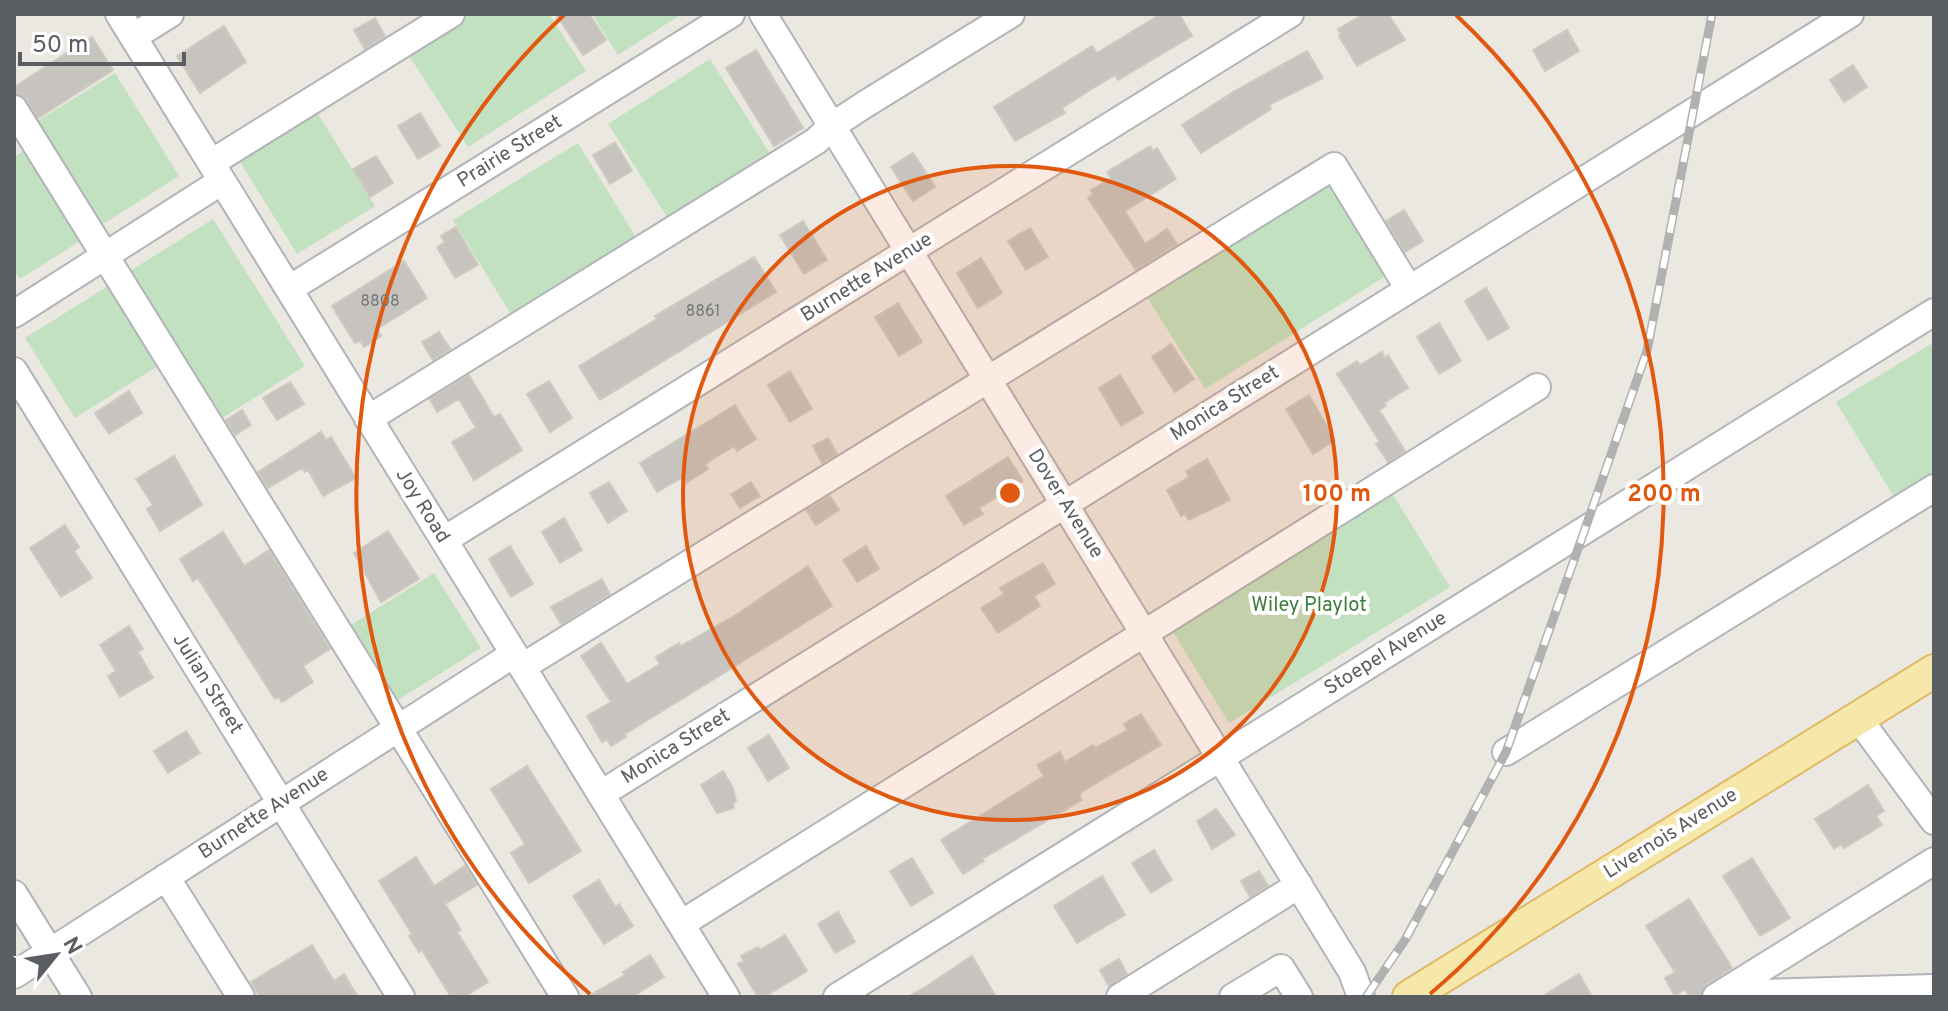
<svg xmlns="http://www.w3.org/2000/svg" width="1948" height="1011" viewBox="0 0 1948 1011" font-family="Overpass,sans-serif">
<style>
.green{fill:#c1e1c0}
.building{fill:#c7c3be;stroke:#cfcac0;stroke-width:2}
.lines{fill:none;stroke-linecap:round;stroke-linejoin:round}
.minor-casing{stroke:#b2b4b8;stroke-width:30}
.major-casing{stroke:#e2b963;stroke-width:36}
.minor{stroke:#fff;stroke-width:26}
.major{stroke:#f6e7ab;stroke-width:32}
.rail-casing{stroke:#b0b1b1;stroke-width:9}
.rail{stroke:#fff;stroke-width:6;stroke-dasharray:18;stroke-linecap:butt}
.ring{fill:none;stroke:#e15910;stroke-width:4}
.labels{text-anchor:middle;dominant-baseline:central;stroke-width:8;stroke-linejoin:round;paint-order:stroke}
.number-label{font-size:16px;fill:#757678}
.street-label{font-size:20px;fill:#5a5d61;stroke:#fff}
.park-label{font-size:20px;fill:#3c7d3c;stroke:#fff}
.centre{fill:#e15910;stroke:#fff;stroke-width:4}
.ring-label{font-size:24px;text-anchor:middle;font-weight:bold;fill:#e15910;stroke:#fff;stroke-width:8;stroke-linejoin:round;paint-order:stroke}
</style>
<rect width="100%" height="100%" fill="#ebe8e1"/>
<path class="green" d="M 471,14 L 549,14 L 586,71 L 468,147 L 408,54 Z
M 592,14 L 682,14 L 618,55 Z
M 710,59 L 769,152 L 667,217 L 608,124 Z
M 115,73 L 179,176 L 95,229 L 31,125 Z
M 317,112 L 375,206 L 297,254 L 239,160 Z
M 578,143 L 637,239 L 512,316 L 453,220 Z
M 26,149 L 82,240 L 20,279 L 14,270 L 14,157 Z
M 1331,173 L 1392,272 L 1205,389 L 1143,291 Z
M 213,219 L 305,366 L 222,418 L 130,271 Z
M 113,283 L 163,363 L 75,418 L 25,338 Z
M 1934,342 L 1934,476 L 1896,500 L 1836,402 Z
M 1389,488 L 1450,587 L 1229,723 L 1168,624 Z
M 434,573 L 481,648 L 398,700 L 351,625 Z"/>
<path class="building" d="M 556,14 L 589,14 L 606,40 L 583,55 Z
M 1161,14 L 1179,14 L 1192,36 L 1118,80 L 1115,75 L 1090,90 L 1062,108 L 1065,113 L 1015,141 L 994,107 L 1092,46 L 1097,53 Z
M 1364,14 L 1388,14 L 1405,40 L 1357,66 L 1339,36 L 1341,34 L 1338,29 Z
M 375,18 L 385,36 L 365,49 L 354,30 Z
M 224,26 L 246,62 L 200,93 L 177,56 Z
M 1567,30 L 1579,51 L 1545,71 L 1533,50 Z
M 92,37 L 113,70 L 38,118 L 27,100 L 14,93 L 14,87 Z
M 756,50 L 803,128 L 774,146 L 726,68 Z
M 1307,51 L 1323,78 L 1269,105 L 1271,109 L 1201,153 L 1182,125 L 1233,92 Z
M 1853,65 L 1867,87 L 1844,102 L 1830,80 Z
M 420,113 L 440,146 L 418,159 L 398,126 Z
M 615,142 L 632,171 L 610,184 L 593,155 Z
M 1150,146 L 1153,151 L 1157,148 L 1176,179 L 1125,211 L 1145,244 L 1167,229 L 1177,244 L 1136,270 L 1088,198 L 1093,194 L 1091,190 L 1111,178 L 1107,172 Z
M 913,153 L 935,187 L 913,201 L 891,167 Z
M 376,156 L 393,183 L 370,197 L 353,169 Z
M 1404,210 L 1423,241 L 1405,252 L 1386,221 Z
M 803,221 L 827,260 L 804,274 L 780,235 Z
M 456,227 L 478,265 L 455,278 L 437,247 L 445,242 L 441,236 Z
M 1030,228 L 1048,257 L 1026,270 L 1008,241 Z
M 754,257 L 776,292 L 600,400 L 579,366 L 657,319 L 655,316 Z
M 981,258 L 1002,293 L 978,308 L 957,273 Z
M 404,261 L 427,298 L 377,329 L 381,336 L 364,347 L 360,341 L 355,343 L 332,306 Z
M 1486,288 L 1509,328 L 1488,340 L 1465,301 Z
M 898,303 L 922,342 L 899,356 L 875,317 Z
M 1439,323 L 1461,361 L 1439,374 L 1417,337 Z
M 439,332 L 450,349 L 433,360 L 422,342 Z
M 1171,344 L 1194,379 L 1175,392 L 1152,357 Z
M 1382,352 L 1385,358 L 1388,355 L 1408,388 L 1384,403 L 1386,406 L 1379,410 L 1405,451 L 1388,462 L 1376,444 L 1380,442 L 1337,374 L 1357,361 L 1360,365 Z
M 790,371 L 812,409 L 790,422 L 768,385 Z
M 469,375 L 494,417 L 500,414 L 522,450 L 474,480 L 452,442 L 476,428 L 459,399 L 437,412 L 430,399 Z
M 1120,375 L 1143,413 L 1121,426 L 1099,388 Z
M 549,381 L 572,418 L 550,432 L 527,394 Z
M 290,382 L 304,404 L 277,420 L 263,398 Z
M 129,391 L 142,413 L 109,434 L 95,413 Z
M 1309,395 L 1335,440 L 1313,454 L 1286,409 Z
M 735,405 L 756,439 L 737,451 L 734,446 L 705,464 L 708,469 L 686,483 L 683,477 L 657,492 L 640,463 Z
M 242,410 L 251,425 L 235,435 L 226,420 Z
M 321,432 L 326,440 L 331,437 L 356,478 L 323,496 L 308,470 L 305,472 L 302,468 L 268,488 L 258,472 Z
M 828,438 L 837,454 L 822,463 L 813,446 Z
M 174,456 L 202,505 L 160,531 L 147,509 L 153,505 L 136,479 Z
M 1008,457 L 1023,481 L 979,508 L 983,514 L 964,525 L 946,496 Z
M 1207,459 L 1230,500 L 1189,520 L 1185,514 L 1181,516 L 1167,490 L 1189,477 L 1186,471 Z
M 609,482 L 627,511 L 608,523 L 590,493 Z
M 751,482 L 760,496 L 740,508 L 731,494 Z
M 830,496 L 839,510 L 816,525 L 806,510 Z
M 564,518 L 582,550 L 560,563 L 542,532 Z
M 65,525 L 79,547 L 74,551 L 92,578 L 61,597 L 30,548 Z
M 388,531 L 419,579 L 381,602 L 354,553 Z
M 223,532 L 244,566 L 269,550 L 330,649 L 303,666 L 313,682 L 282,702 L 279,697 L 275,699 L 198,578 L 193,581 L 180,559 Z
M 510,546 L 533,584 L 511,597 L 489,559 Z
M 866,546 L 879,569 L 857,582 L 843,560 Z
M 1043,563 L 1055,584 L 1034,596 L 1040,606 L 998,633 L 981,608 L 1004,594 L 1000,588 Z
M 808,566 L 832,606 L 625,734 L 626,737 L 611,746 L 607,739 L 602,742 L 587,716 L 611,702 L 581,656 L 601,643 L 627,684 L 660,664 L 656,657 L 679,643 L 681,646 L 736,615 Z
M 602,579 L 610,594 L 561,624 L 551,607 Z
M 129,626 L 143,649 L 138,652 L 153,678 L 120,697 L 108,676 L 116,671 L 100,645 Z
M 1141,714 L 1161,745 L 1083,791 L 1079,795 L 1082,800 L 982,859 L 984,861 L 963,874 L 941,840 L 1044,776 L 1037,765 L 1060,752 L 1065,762 L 1093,745 L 1095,748 L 1127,730 L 1124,724 Z
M 186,731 L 200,753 L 168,773 L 154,751 Z
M 769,735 L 789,768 L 768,781 L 748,748 Z
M 527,766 L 581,851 L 529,883 L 511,853 L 525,844 L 491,789 Z
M 723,771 L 733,788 L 736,801 L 733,804 L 734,808 L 717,813 L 701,785 Z
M 1868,785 L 1884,811 L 1876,816 L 1882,825 L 1844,848 L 1842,844 L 1834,849 L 1815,819 Z
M 1216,809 L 1235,835 L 1212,849 L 1197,821 Z
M 1154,850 L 1172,880 L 1151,893 L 1132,863 Z
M 416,857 L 434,886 L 465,866 L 477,885 L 445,904 L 461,930 L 457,932 L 488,982 L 464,997 L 451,997 L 422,950 L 419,952 L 409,936 L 412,934 L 379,881 Z
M 912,858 L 933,893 L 911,906 L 890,871 Z
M 1752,858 L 1790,918 L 1760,936 L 1723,876 Z
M 1259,871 L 1268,886 L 1250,897 L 1241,881 Z
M 1102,876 L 1125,915 L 1077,943 L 1054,906 Z
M 599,880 L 615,907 L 619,904 L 633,926 L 604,944 L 573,896 Z
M 1689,899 L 1732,968 L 1707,984 L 1700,997 L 1690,997 L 1685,989 L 1675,996 L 1665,978 L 1675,972 L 1646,926 Z
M 838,912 L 855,942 L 835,953 L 818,924 Z
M 785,935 L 807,971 L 764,997 L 758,997 L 738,964 L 744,961 L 741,956 L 758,947 L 760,950 Z
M 312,945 L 334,981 L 344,974 L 358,997 L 260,997 L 251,982 Z
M 650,955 L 664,977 L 632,997 L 587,997 L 625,975 L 623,972 Z
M 972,956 L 996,997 L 908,997 L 927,986 Z
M 1119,959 L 1127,974 L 1109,986 L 1100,970 Z
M 1579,974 L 1592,997 L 1541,997 Z"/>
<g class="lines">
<defs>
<path id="minor" d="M 119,14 L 726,997
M 763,14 L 1352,972 L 1361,997
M 133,37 L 170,14
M 14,109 L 565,997
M 211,163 L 451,14
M 289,289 L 731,14
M 14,314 L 222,181
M 14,371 L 401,997
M 368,419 L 816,141 L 832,126 L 864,105 L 1011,14
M 444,540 L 1290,14
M 522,667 L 1334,166 L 1409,289
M 1858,718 L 1934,821
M 1506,752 L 1934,488
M 601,794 L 1850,14
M 166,877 L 241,997
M 14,894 L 78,997
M 681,924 L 1537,387
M 14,975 L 514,654
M 1724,994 L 1934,988
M 837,997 L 1934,312
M 1120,997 L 1299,885
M 1233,997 L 1281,968 L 1299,997
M 1716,997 L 1934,861"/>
<path id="major" d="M 1409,997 L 1934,671"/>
</defs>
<use href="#minor" class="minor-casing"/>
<use href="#major" class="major-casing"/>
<use href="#minor" class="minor"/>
<use href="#major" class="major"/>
<defs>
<path id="rail" d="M 1366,997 L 1405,940 L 1506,752 L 1585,529 L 1647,351 L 1712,14"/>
</defs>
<use href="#rail" class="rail-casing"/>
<use href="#rail" class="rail"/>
</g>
<circle cx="1010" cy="493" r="327" fill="#e15910" fill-opacity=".12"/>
<g class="ring">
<circle cx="1010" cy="493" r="327"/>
<path d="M590 994A654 654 0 0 1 564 15M1456 15A654 654 0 0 1 1430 994"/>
</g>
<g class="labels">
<g class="number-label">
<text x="380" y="302">8808</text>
<text x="703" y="312">8861</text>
</g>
<g class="street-label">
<text transform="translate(510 152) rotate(-32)">Prairie Street</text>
<text transform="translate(867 278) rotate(-32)">Burnette Avenue</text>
<text transform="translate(1225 404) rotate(-32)">Monica Street</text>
<text transform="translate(1065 504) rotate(58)">Dover Avenue</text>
<text transform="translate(422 506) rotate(58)">Joy Road</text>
<text transform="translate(1386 654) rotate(-32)">Stoepel Avenue</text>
<text transform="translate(207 684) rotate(58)">Julian Street</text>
<text transform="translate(676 747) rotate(-32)">Monica Street</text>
<text transform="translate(264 814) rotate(-33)">Burnette Avenue</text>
<text transform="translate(1671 834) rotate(-32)">Livernois Avenue</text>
</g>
<g class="park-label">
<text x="1309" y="606">Wiley Playlot</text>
</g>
</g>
<circle cx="1010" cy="493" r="12" class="centre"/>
<g class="ring-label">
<text x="1337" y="501">100 m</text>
<text x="1664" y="501">200 m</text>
</g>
<rect width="1948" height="1011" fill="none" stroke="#5a5d61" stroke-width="32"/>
<g transform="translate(56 955) rotate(60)" stroke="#ffffff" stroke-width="6" paint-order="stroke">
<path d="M0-6L14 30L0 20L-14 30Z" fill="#5a5d61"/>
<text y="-12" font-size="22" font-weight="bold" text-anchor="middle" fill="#5a5d61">N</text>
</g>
<path d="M20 52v12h164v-12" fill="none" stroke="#5a5d61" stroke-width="4"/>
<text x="32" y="52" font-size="24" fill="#5a5d61" stroke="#ffffff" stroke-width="6" paint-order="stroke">50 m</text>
</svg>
